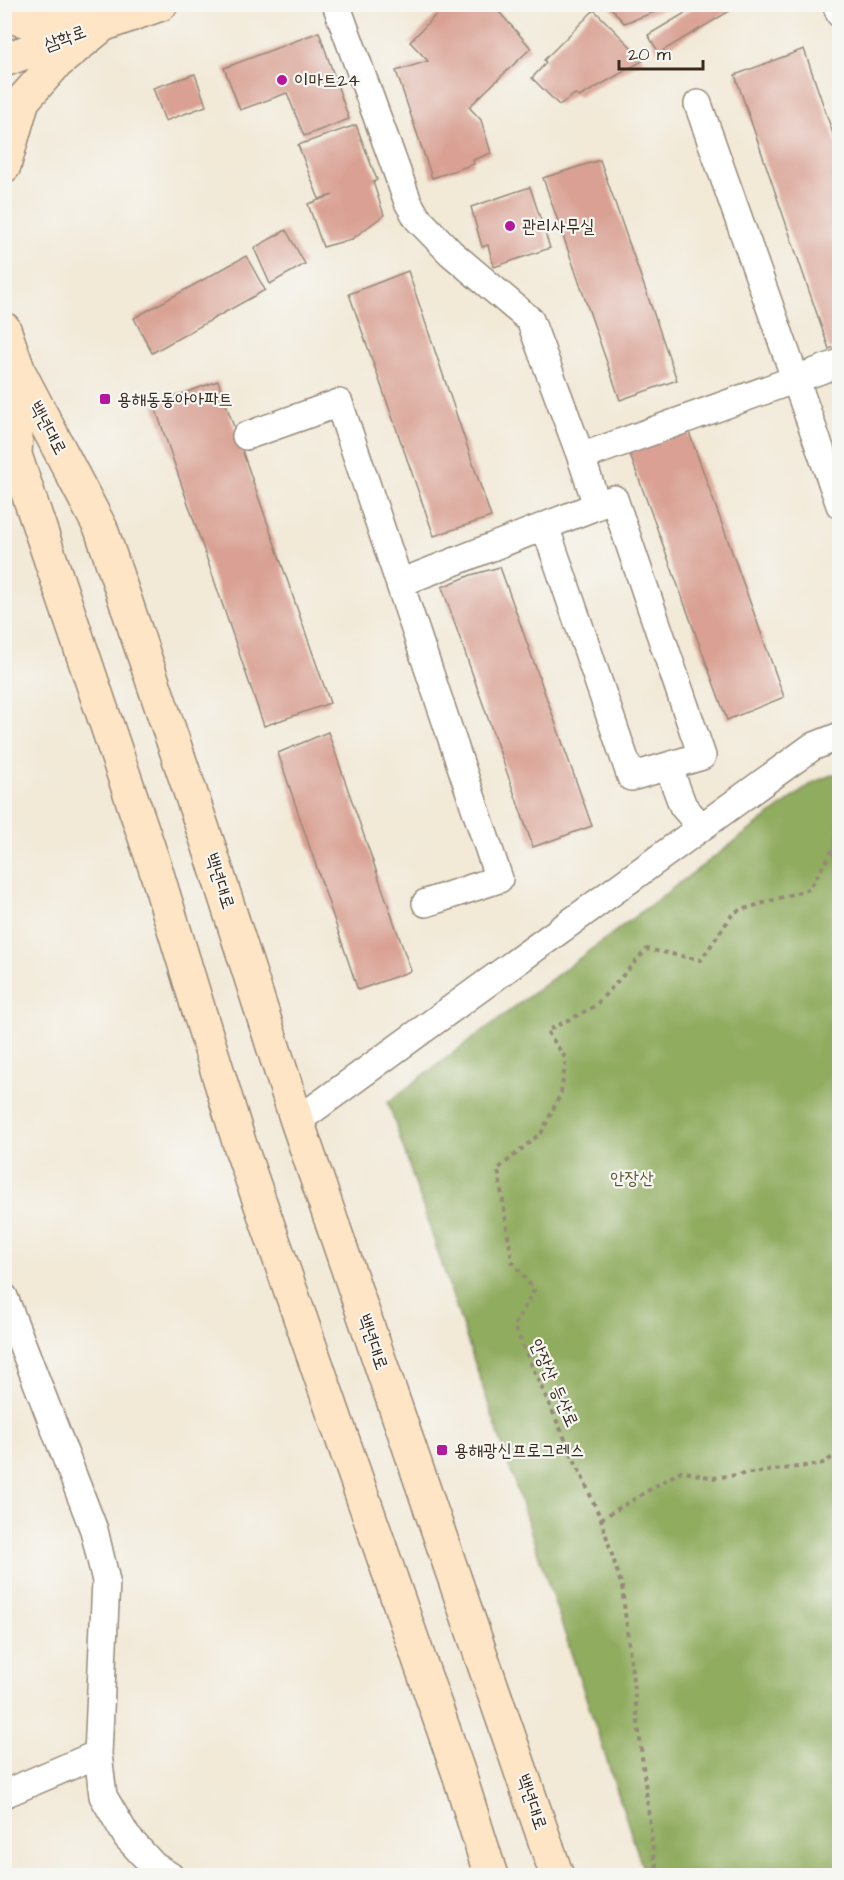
<svg xmlns="http://www.w3.org/2000/svg" width="844" height="1880" viewBox="0 0 844 1880" font-family="'Architects Daughter','Poor Story',sans-serif">
<style>
.forest{fill:#90ac5f;stroke:#666b3e;stroke-width:1.5}
.building{fill:#d9a093}
.lines{fill:none;stroke-linecap:round;stroke-linejoin:round}
.street-casing{stroke:#968a7a;stroke-width:30}
.secondary-casing{stroke:#968a7a;stroke-width:36}
.path{stroke:#968a7a;stroke-width:4;stroke-dasharray:4.5 4.5;stroke-linecap:butt}
.street{stroke:#fff;stroke-width:27}
.secondary{stroke:#fde5c5;stroke-width:33}
.poi-dot{fill:#b5179e;stroke:#f6f6f2;stroke-width:2}
.labels{text-anchor:middle;dominant-baseline:central;stroke-width:4.5;stroke-linejoin:round;paint-order:stroke}
.street-label{font-size:18px;fill:#3b2a1e;stroke:#f6f6f2}
.poi-label{font-size:18px;fill:#3b2a1e;stroke:#f6f6f2;text-anchor:start}
.park-label{font-size:18px;fill:#605935;stroke:#f6f6f2}
</style>
<rect width="100%" height="100%" fill="#f6f6f2"/>
<filter id="ink" filterUnits="userSpaceOnUse"><feTurbulence type="fractalNoise" baseFrequency=".0167" numOctaves="2"/><feDisplacementMap in="SourceGraphic" scale="12" xChannelSelector="R" yChannelSelector="G"/><feConvolveMatrix kernelMatrix="1 2 1 2 8 2 1 2 1" color-interpolation-filters="sRGB"/></filter>
<filter id="wash" filterUnits="userSpaceOnUse"><feTurbulence type="fractalNoise" baseFrequency=".008" numOctaves="4" result="noise"/><feDisplacementMap in="SourceGraphic" scale="24" xChannelSelector="R" yChannelSelector="G"/><feGaussianBlur stdDeviation="1.35" result="paint"/><feColorMatrix in="noise" values="0 0 0 0 0 0 0 0 0 0 0 0 0 0 0 0 0 1.4 0 .05"/><feComposite in="paint" operator="in"/></filter>
<g filter="url(#wash)">
<rect width="100%" height="100%" fill="#f2e9d7"/>
<path class="forest" d="M 839,772 L 839,1875 L 645,1875 L 388,1102 L 814,782 Z"/>
<g id="blocks">
<path class="building" d="M 446,4 L 492,4 L 531,48 L 469,107 L 481,120 L 491,153 L 473,160 L 474,164 L 432,178 L 396,71 L 428,61 L 410,42 Z
M 608,4 L 675,4 L 675,5 L 624,23 Z
M 700,4 L 730,4 L 733,9 L 659,53 L 648,35 Z
M 594,10 L 644,60 L 579,97 L 575,94 L 559,105 L 532,78 L 546,63 L 544,60 Z
M 319,32 L 349,119 L 304,136 L 287,93 L 240,110 L 224,68 Z
M 804,49 L 840,154 L 840,345 L 829,349 L 735,75 Z
M 195,74 L 206,106 L 165,121 L 153,88 Z
M 356,125 L 377,180 L 373,182 L 384,215 L 352,239 L 323,247 L 308,204 L 333,195 L 319,199 L 298,145 Z
M 600,160 L 677,380 L 620,400 L 543,178 Z
M 530,187 L 550,248 L 494,267 L 488,245 L 482,247 L 471,207 Z
M 286,230 L 305,264 L 270,284 L 254,248 Z
M 246,256 L 265,290 L 152,353 L 134,318 Z
M 408,271 L 491,517 L 434,536 L 349,294 Z
M 218,381 L 330,703 L 264,726 L 154,404 Z
M 689,432 L 784,697 L 727,720 L 629,452 Z
M 500,567 L 592,826 L 533,847 L 442,587 L 471,575 Z
M 328,732 L 411,971 L 358,990 L 278,753 Z"/>
</g>
</g>
<g filter="url(#ink)">
<use href="#blocks" fill-opacity="0" stroke="#968a7a" stroke-width="1.5"/>
<g class="lines">
<defs>
<path id="street" d="M 336,4 L 408,202 L 417,218 L 451,253 L 530,320 L 581,457 L 597,505
M 836,4 L 840,14
M 698,104 L 840,505
M 246,436 L 339,403 L 499,879 L 426,903
M 581,457 L 840,363
M 400,583 L 614,499 L 702,756 L 631,777 L 545,526
M 668,766 L 683,806 L 701,827
M 297,1121 L 812,747 L 840,736
M 4,1297 L 94,1530 L 106,1581 L 98,1754
M 4,1794 L 98,1754 L 103,1796 L 127,1837 L 154,1866 L 170,1876"/>
<path id="secondary" d="M 4,15 L 28,21 L 88,23
M 4,60 L 161,4
M 4,166 L 23,100 L 55,64 L 105,23
M 4,329 L 19,372 L 101,529 L 209,847 L 297,1121 L 557,1876
M 19,374 L 15,455 L 155,867 L 240,1145 L 459,1774 L 491,1876"/>
</defs>
<use href="#street" class="street-casing"/>
<use href="#secondary" class="secondary-casing"/>
<path class="path" d="M 601,1519 L 681,1471 L 713,1478 L 821,1464 L 840,1453
M 660,1876 L 654,1859 L 622,1587 L 601,1519 L 514,1326 L 534,1290 L 512,1261 L 498,1169 L 542,1132 L 561,1093 L 566,1059 L 547,1031 L 595,1006 L 647,949 L 701,960 L 734,912 L 809,889 L 840,838"/>
<use href="#street" class="street"/>
<use href="#secondary" class="secondary"/>
</g>
</g>
<g class="poi-dot">
<circle cx="282" cy="80" r="6"/>
<circle cx="510" cy="226" r="6"/>
<rect x="99" y="393" width="12" height="12" rx="3"/>
<rect x="436" y="1444" width="12" height="12" rx="3"/>
</g>
<g class="labels">
<g class="street-label">
<text transform="translate(65 38) rotate(-20)">삼학로</text>
<text transform="translate(48 428) rotate(62)">백년대로</text>
<text transform="translate(220 881) rotate(72)">백년대로</text>
<text transform="translate(373 1342) rotate(71)">백년대로</text>
<text transform="translate(554 1383) rotate(66)">안장산 등산로</text>
<text transform="translate(532 1802) rotate(71)">백년대로</text>
</g>
<g class="poi-label">
<text x="294" y="80">이마트24</text>
<text x="522" y="226">관리사무실</text>
<text x="117" y="399">용해동동아아파트</text>
<text x="454" y="1450">용해광신프로그레스</text>
</g>
<g class="park-label">
<text x="632" y="1178">안장산</text>
</g>
</g>
<rect width="844" height="1880" fill="none" stroke="#f6f6f2" stroke-width="24"/>
<path d="M619 60v9h84v-9" fill="none" stroke="#3b2a1e" stroke-width="3"/>
<text x="628" y="60" font-size="18" fill="#3b2a1e" stroke="#f6f6f2" stroke-width="4.5" paint-order="stroke">20 m</text>
</svg>
